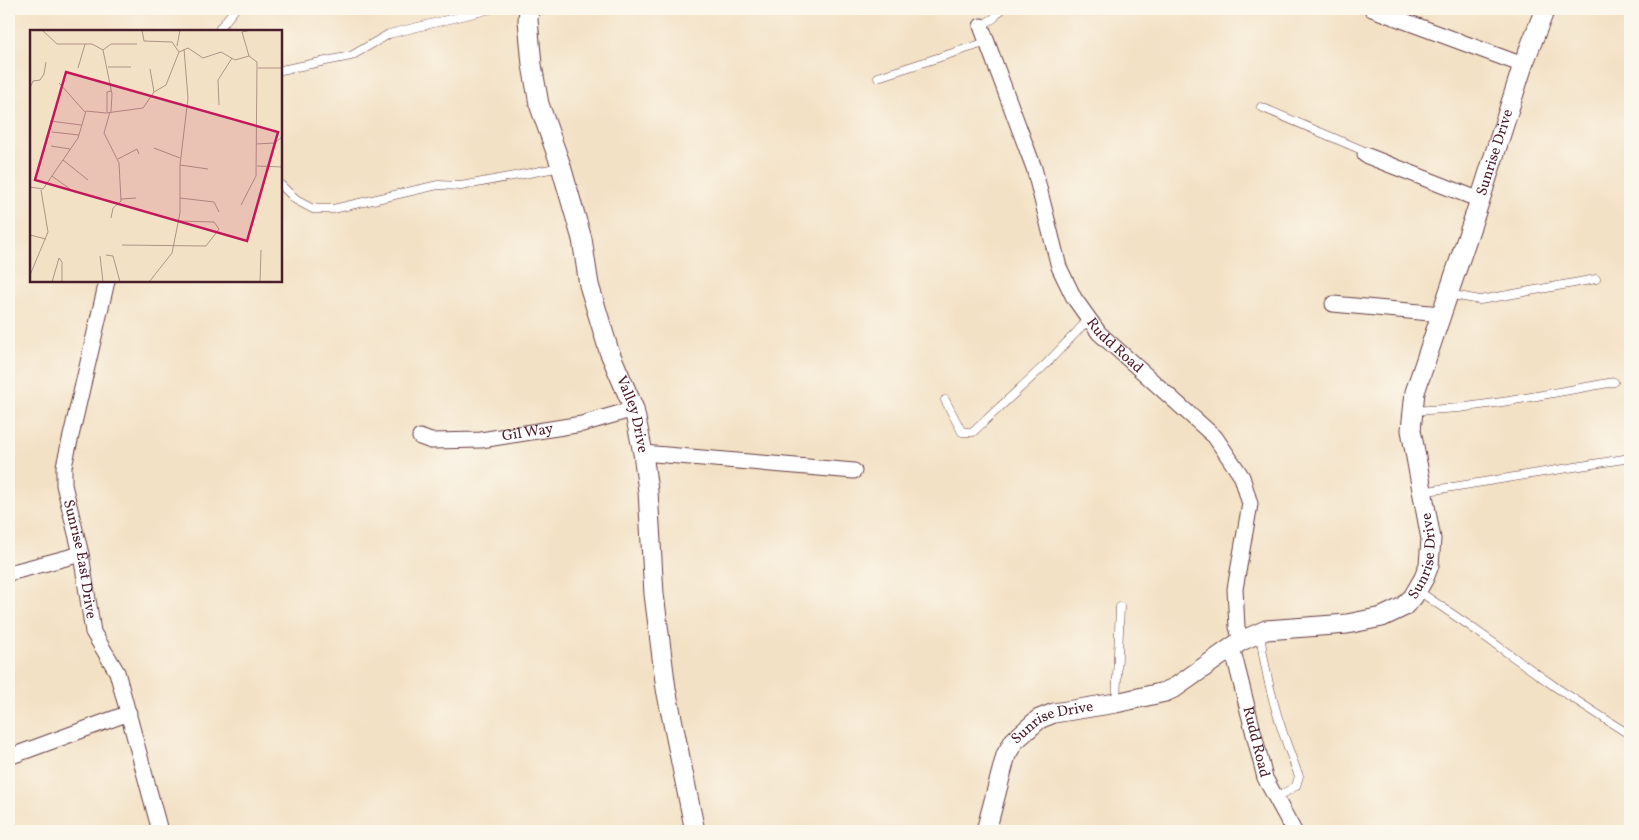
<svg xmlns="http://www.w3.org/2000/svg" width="1639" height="840" viewBox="0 0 1639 840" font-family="Vollkorn,serif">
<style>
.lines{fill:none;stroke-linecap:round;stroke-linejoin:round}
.service-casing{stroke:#633c42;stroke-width:9}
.minor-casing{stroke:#633c42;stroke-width:17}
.tertiary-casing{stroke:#633c42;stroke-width:21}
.service{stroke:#fff;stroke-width:8}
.minor{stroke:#fff;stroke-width:15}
.tertiary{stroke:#fff;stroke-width:19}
.labels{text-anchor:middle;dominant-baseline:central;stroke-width:5;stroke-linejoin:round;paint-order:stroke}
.street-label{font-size:15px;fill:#4a1f2b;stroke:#fbf7ec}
.inset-road{fill:none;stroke:#af9387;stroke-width:1}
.view{fill:#c2185b;fill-opacity:0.15;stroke:#c2185b;stroke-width:2.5}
.inset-edge{fill:none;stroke:#4a1f2b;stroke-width:2.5}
</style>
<rect width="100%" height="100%" fill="#fbf7ec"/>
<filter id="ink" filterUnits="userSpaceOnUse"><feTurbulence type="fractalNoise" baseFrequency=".02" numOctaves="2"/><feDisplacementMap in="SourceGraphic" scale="10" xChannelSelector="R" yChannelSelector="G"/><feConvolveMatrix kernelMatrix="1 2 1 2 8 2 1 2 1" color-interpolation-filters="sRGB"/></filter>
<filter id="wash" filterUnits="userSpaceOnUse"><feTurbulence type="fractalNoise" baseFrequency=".0096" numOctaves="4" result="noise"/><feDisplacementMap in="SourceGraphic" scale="20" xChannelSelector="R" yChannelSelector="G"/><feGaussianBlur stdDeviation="1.12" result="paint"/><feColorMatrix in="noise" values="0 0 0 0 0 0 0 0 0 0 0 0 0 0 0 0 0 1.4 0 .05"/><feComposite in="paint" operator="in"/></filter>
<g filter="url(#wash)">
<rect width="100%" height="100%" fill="#f3e1c5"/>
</g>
<g filter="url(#ink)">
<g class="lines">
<defs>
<path id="service" d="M 981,26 L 994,18 L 1001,9
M 222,31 L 220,28 L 235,9
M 281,70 L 351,56 L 389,34 L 491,9
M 878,77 L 987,42
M 1261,107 L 1362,150 L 1365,155
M 281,185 L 296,200 L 313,209 L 333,209 L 438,185 L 461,186 L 561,167
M 1448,294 L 1480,300 L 1596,279
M 945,400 L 962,432 L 973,432 L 1046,364 L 1089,319
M 1413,411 L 1459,408 L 1509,401 L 1614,382
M 1422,492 L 1630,458
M 1417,590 L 1467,624 L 1557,688 L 1630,735
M 1260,633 C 1266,683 1280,730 1299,776 L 1296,786 L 1276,798
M 1116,702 L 1120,607"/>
<g id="minor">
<path d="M 1372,9 L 1523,65"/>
<path id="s1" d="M 981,26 L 1034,168 L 1059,267 L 1074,298 L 1099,333 L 1215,437 L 1242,477 L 1250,504 L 1235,589 L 1237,627 L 1241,641"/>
<path d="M 1365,155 L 1480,200"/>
<path id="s2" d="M 107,281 L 64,466 L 64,485 L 81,554 L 93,632 L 117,672 L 160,831"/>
<path d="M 1333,304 L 1441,314"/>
<path id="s3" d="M 420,437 L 431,441 L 481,440 L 582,424 L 634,409"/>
<path d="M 643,453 L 854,471"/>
<path d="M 9,573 L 81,554"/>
<path id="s4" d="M 1232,647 L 1265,778 L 1294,831"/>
<path d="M 9,757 L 129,713"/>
</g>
<g id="tertiary">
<path id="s5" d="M 529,9 L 528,20 L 532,65 L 539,104 L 560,163 L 573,208 L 582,239 L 589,285 L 609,351 L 634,409 L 643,453 L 648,491 L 654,594 L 666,689 L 695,831"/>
<path id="s6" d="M 986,831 L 1006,755 L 1014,741 L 1039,719 L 1054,713 L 1116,703 L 1165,692 L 1176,687 L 1241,641 L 1266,630 L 1347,624 L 1382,617 L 1403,607 L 1413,597 L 1424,578 L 1429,565 L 1431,539 L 1411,430 L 1415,392 L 1480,200 L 1523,65 L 1545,9"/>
</g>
</defs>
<use href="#service" class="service-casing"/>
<use href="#minor" class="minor-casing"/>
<use href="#tertiary" class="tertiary-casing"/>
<use href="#service" class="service"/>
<use href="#minor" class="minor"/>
<use href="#tertiary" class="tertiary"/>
</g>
</g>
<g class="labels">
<g class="street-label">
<text stroke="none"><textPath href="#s6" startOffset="994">Sunrise Drive</textPath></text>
<text stroke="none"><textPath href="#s1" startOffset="351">Rudd Road</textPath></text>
<text stroke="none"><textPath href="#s5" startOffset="421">Valley Drive</textPath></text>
<text stroke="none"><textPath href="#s3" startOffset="109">Gil Way</textPath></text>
<text stroke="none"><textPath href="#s6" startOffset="574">Sunrise Drive</textPath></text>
<text stroke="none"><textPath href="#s2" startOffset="285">Sunrise East Drive</textPath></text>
<text stroke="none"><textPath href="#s6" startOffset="139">Sunrise Drive</textPath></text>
<text stroke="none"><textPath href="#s4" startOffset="98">Rudd Road</textPath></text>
</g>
</g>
<g transform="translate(30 30)">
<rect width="252" height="252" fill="#f3e1c5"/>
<path class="inset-road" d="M 12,0 L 27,14 L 62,14 L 73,20 L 82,64 L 81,82M 112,0 L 114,11 L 142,12 L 149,22M 147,16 L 150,0M 73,20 L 81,14 L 107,14M 219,26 L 212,2 L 221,0M 78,37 L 101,37M 48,38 L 55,14M 228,38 L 253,38M 120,39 L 124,62M 29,53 L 55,82M 0,58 L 3,51 L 10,50 L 14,44 L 16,32M 189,75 L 188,50 L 202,28M 77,82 L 77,62 L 81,61M 80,82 L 74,103 L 89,133 L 91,171 L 83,178 L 81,188M 20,91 L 51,95M 22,102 L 49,105M 226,114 L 245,113 L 253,106M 21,116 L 40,119M 124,118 L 150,128M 88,129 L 107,119 L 109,124M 33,130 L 58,150M 150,135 L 178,139M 227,136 L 253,137M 22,146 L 40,159M 0,157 L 13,159 L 48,108 L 56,81 L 76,83 L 113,78 L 124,62 L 136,55 L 149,22 L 158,18 L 173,28 L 191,22 L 205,30 L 219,26 L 227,32 L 226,146 L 211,175M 150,168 L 184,172 L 189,182M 91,169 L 106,168M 0,205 L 16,209M 92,215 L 176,216 L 189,199 L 184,192 L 148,191M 76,225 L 83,226 L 90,252M 70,226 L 73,252M 0,245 L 18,202 L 11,160M 22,252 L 29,228 L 32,232 L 32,252M 119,252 L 142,223 L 150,183 L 150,135 L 158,68 L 154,19M 230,252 L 231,220"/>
<path class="view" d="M 36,42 L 248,102 L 217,211 L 5,150 Z"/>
<rect width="252" height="252" class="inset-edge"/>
</g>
<rect width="1639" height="840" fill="none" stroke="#fbf7ec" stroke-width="30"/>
</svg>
